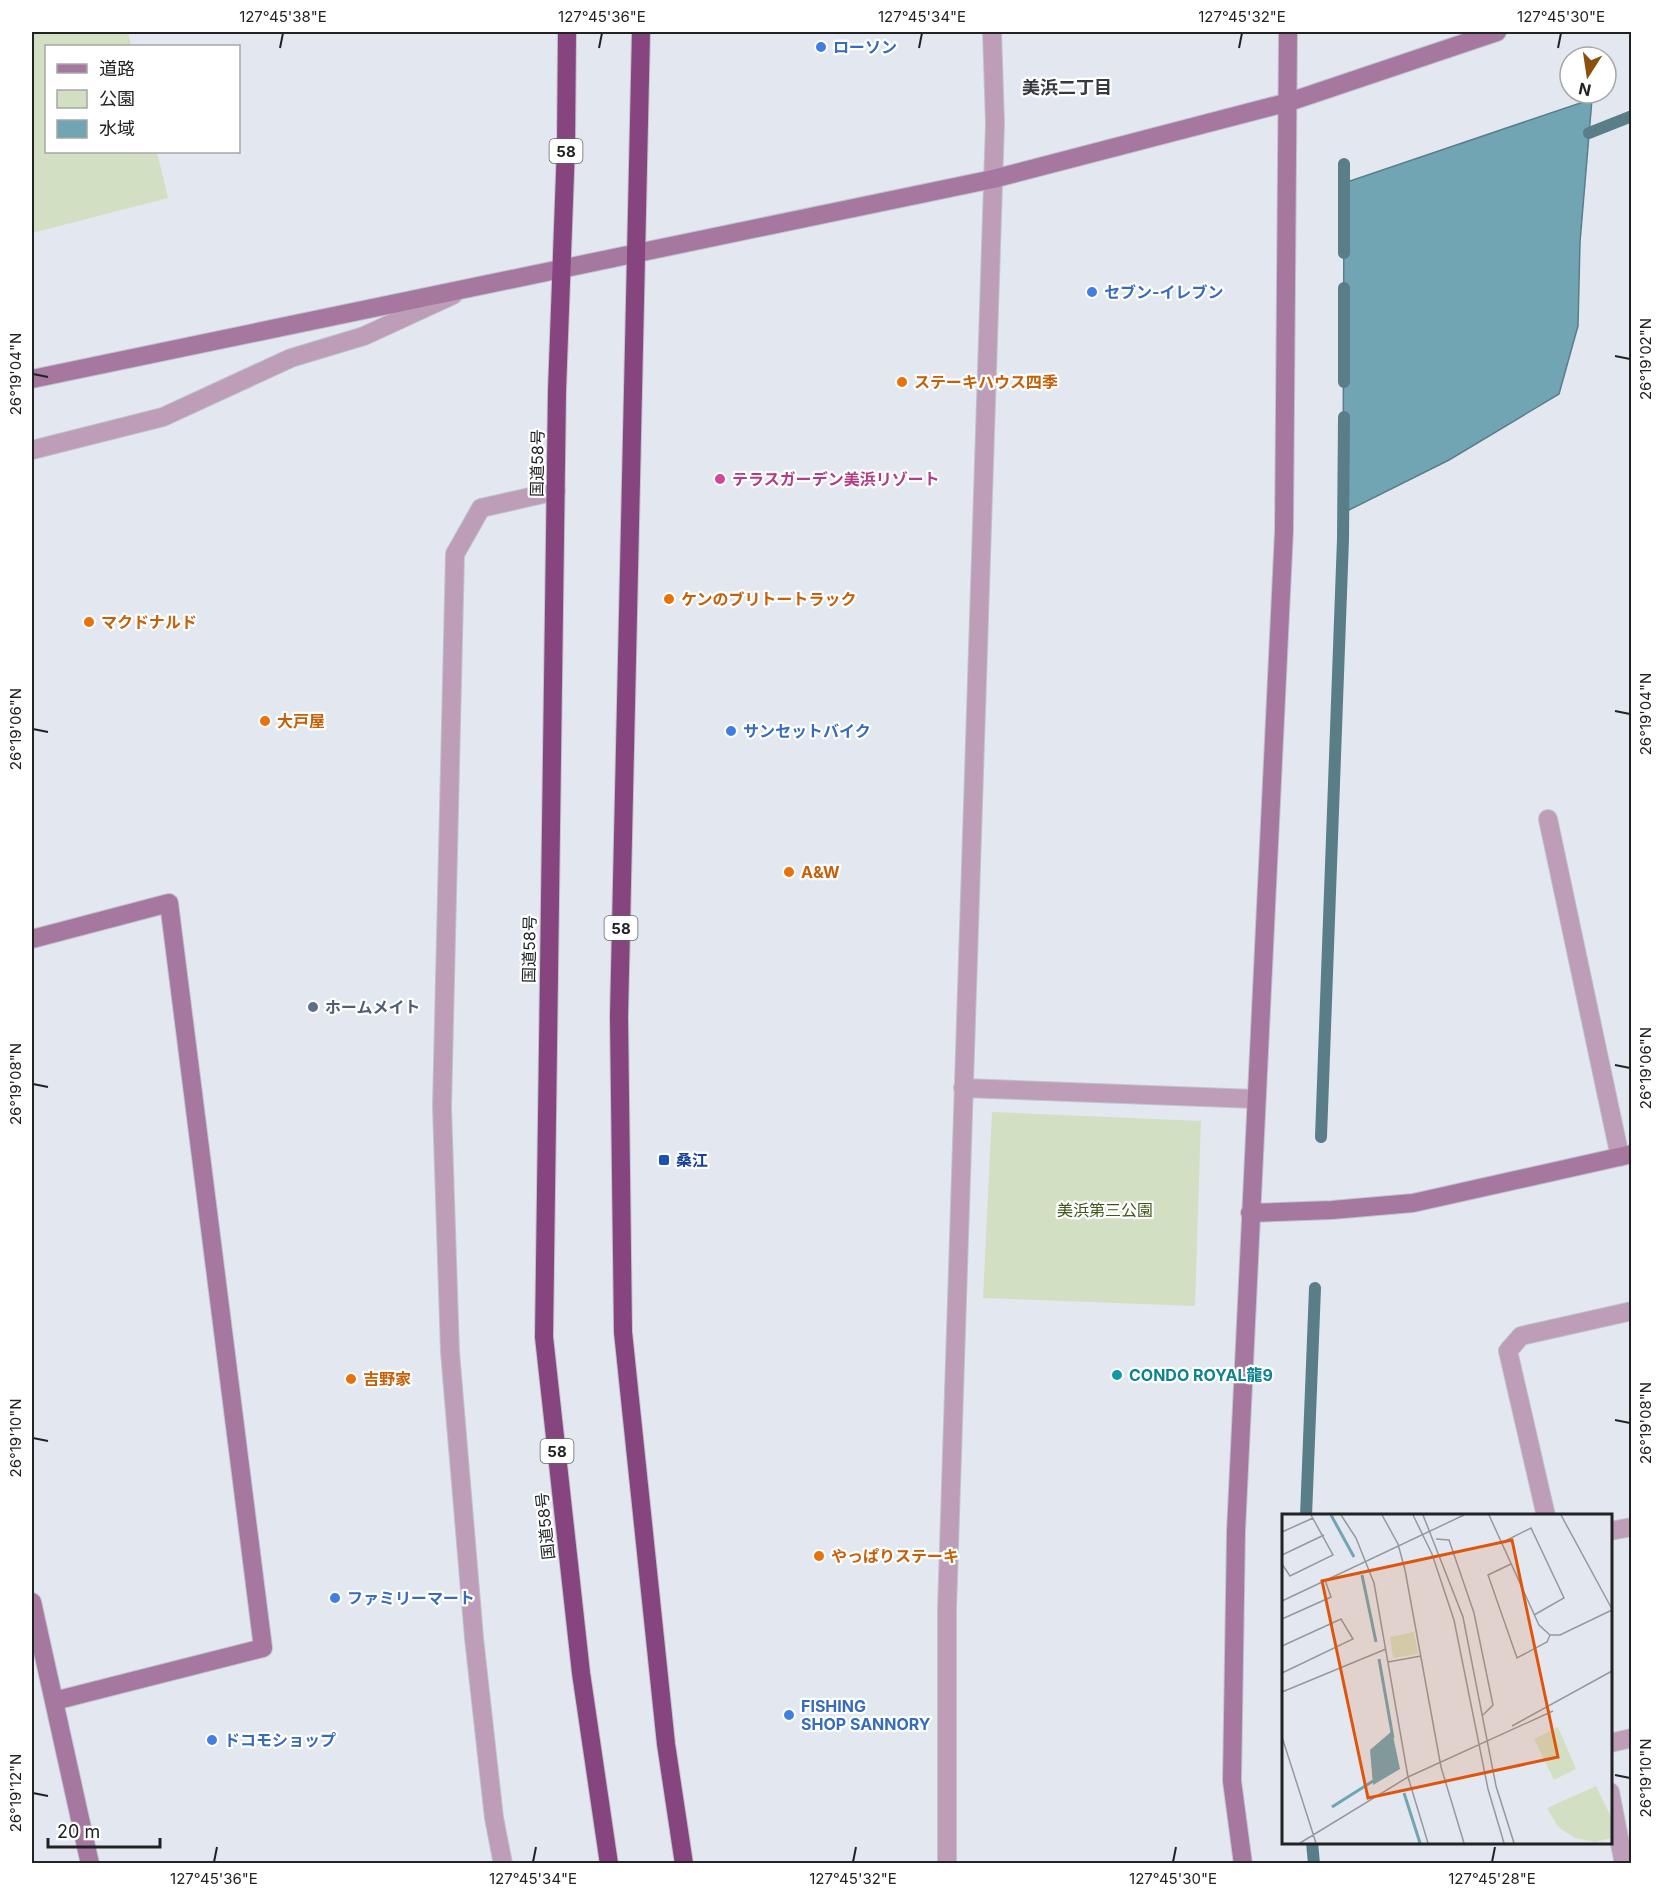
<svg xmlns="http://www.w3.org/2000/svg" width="1663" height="1895" viewBox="0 0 1663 1895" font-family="Inter,'Noto Sans JP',sans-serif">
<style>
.green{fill:#d3dfc2}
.water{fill:#71a5b3;stroke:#597e88;stroke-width:1.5}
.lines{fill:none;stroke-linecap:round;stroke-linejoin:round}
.stream{stroke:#597e88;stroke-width:12}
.lane-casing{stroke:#c0c4cb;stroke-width:20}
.street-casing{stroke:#c0c4cb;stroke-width:20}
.secondary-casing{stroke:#c0c4cb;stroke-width:20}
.highway-casing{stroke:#c0c4cb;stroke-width:20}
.lane{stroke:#bd9db8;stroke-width:18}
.street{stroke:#bd9db8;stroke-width:18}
.secondary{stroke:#a678a0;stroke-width:18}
.highway{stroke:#86457f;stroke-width:18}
.ticks{fill:none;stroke:#202224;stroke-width:2}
.shop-dot{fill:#3f7fe0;stroke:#fff;stroke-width:2}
.food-dot{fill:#e8710a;stroke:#fff;stroke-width:2}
.hotel-dot{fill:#d1479c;stroke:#fff;stroke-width:2}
.service-dot{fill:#5c6f8a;stroke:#fff;stroke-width:2}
.transit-dot{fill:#1a4fb4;stroke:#fff;stroke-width:2}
.culture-dot{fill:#0f9aa8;stroke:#fff;stroke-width:2}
.labels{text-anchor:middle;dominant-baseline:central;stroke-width:4.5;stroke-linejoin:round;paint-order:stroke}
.shield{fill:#fff;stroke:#636466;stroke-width:1.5}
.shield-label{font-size:15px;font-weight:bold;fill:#202224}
.shop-label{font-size:16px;font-weight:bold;fill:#366cbe;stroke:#fff;text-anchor:start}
.food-label{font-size:16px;font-weight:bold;fill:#c56008;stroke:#fff;text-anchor:start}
.street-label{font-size:16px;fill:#202224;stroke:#fff}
.hotel-label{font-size:16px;font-weight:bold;fill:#b23c85;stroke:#fff;text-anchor:start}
.service-label{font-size:16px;font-weight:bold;fill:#4e5e75;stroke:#fff;text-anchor:start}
.transit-label{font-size:16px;font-weight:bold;fill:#164399;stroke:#fff;text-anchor:start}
.park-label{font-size:16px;fill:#43561a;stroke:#fff}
.culture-label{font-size:16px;font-weight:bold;fill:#0d838f;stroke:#fff;text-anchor:start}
.neighbourhood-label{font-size:18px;font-weight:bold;fill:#363a40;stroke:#fff}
.inset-river{fill:none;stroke:#71a5b3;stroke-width:3}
.inset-road{fill:none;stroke:#95999e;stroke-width:1.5}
.view{fill:#de560d;fill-opacity:0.15;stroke:#de560d;stroke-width:3}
.inset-edge{fill:none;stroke:#202224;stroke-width:3}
.neatline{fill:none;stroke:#202224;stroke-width:2}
.ticks-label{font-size:15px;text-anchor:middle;fill:#202224}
</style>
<rect width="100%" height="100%" fill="#e3e8f0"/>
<path class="green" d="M 32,32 L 128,32 L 131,46 L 46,46 L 46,152 L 157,152 L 168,198 L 32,233 Z
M 992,1112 L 1201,1121 L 1195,1306 L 983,1298 Z"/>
<path class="water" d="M 1592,99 L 1580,242 L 1578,326 L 1559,394 L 1449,460 L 1343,513 L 1344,183 Z"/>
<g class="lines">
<path class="stream" d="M 1589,133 L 1632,116
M 1344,253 L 1344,164
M 1344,382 L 1344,288
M 1321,1137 L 1343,539 L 1344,417
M 1306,1516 L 1315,1288
M 1312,1842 L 1314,1864"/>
<defs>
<path id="lane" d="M 1548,819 L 1620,1157"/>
<path id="street" d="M 32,450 L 163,417 L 291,358 L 364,336 L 453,295
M 963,1088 L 1256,1099
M 1546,1516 L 1508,1351 L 1521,1336 L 1632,1311
M 1610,1531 L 1632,1527
M 1610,1743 L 1632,1738
M 1610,1792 L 1624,1864
M 503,1864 L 494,1818 L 474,1638 L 450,1352 L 442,1107 L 455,554 L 481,508 L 556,491
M 947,1864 L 947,1609 L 995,123 L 992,32"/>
<path id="secondary" d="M 32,379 L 993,179 L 1289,102 L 1497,32
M 32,939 L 169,903 L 263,1648 L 54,1701
M 1250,1213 L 1332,1210 L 1413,1203 L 1632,1154
M 32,1602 L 90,1864
M 1243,1864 L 1232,1781 L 1236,1531 L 1284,531 L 1288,32"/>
<path id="highway" d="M 567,32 L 566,146 L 557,391 L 544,1337 L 581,1673 L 609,1864
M 641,32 L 619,1017 L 623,1332 L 666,1744 L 684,1864"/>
</defs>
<use href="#lane" class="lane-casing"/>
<use href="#street" class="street-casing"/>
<use href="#secondary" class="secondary-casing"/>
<use href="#highway" class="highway-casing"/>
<use href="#lane" class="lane"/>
<use href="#street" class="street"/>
<use href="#secondary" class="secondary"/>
<use href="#highway" class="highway"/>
</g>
<path class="ticks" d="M 280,48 L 283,33M 599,48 L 602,33M 919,48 L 922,33M 1239,48 L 1242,33M 1558,48 L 1561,33M 1615,356 L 1630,359M 33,374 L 48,377M 1615,711 L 1630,714M 33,729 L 48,732M 1615,1065 L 1630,1068M 33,1084 L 48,1087M 1615,1420 L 1630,1423M 33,1438 L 48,1441M 1615,1775 L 1630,1778M 33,1793 L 48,1796M 214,1862 L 217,1847M 533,1862 L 536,1847M 853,1862 L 856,1847M 1173,1862 L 1176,1847M 1492,1862 L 1495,1847"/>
<g class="shop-dot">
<circle cx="821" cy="47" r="6"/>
<circle cx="1092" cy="292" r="6"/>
<circle cx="731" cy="731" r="6"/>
<circle cx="335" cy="1598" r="6"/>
<circle cx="789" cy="1715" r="6"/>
<circle cx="212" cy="1740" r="6"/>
</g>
<g class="food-dot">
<circle cx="902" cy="382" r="6"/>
<circle cx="669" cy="599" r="6"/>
<circle cx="89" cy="622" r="6"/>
<circle cx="265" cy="721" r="6"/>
<circle cx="789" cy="872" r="6"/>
<circle cx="351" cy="1379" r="6"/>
<circle cx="819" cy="1556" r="6"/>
</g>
<circle class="hotel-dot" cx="720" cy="479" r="6"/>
<circle class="service-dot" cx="313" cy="1007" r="6"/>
<rect class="transit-dot" x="658" y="1154" width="12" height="12" rx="3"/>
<circle class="culture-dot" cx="1117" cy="1375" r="6"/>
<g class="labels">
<g class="shield">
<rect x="549.5" y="139" width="33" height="24" rx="4.5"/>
<rect x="604.5" y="916" width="33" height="24" rx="4.5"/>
<rect x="540.5" y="1439" width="33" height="24" rx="4.5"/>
</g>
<g class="shield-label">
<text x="566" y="151">58</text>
<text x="621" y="928">58</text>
<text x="557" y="1451">58</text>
</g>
<g class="shop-label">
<text x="833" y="47">ローソン</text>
<text x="1104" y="292">セブン-イレブン</text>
<text x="743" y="731">サンセットバイク</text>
<text x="347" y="1598">ファミリーマート</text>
<text x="801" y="1706">FISHING<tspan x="801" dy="18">SHOP SANNORY</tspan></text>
<text x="224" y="1740">ドコモショップ</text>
</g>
<g class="food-label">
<text x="914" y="382">ステーキハウス四季</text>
<text x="681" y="599">ケンのブリトートラック</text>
<text x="101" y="622">マクドナルド</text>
<text x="277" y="721">大戸屋</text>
<text x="801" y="872">A&amp;W</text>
<text x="363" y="1379">吉野家</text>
<text x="831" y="1556">やっぱりステーキ</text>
</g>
<g class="street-label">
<text transform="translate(537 463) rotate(-89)">国道58号</text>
<text transform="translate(529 949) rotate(-89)">国道58号</text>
<text transform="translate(545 1526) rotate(-96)">国道58号</text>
</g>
<g class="hotel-label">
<text x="732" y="479">テラスガーデン美浜リゾート</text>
</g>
<g class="service-label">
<text x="325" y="1007">ホームメイト</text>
</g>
<g class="transit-label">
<text x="676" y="1160">桑江</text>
</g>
<g class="park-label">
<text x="1105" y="1210">美浜第三公園</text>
</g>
<g class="culture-label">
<text x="1129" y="1375">CONDO ROYAL龍9</text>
</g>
<g class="neighbourhood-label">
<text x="1067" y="87">美浜二丁目</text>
</g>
</g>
<g transform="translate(1282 1514)">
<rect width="330" height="330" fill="#e3e8f0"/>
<path d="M 132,118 L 136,140 L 111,144 L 108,123 ZM 276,213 L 294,255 L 272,266 L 252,225 ZM 314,272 L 330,305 L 330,324 L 313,328 L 293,324 L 277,314 L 265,294 Z" fill="#d3dfc2"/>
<path d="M 110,217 L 118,255 L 91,271 L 88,236 Z" fill="#71a5b3"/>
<path class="inset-river" d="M 49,1 L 72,43M 80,61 L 94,128M 97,145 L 111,224M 122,279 L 138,329M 50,293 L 91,267"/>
<path class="inset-road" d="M 59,1 L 74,24 L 92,69 L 126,263 L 146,329M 100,1 L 116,30 L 123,56 L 159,253 L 182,329M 131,1 L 150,40 L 172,106 L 206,275 L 222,329M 141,1 L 181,103 L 214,272 L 232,329M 207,1 L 257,111 L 268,121 L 278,121 L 330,96M 279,1 L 330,95M 0,18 L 31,4M 154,25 L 167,26 L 192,99 L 211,191 L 201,201M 219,29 L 249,14 L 282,84 L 252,101M 0,41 L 42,21M 0,50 L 8,62 L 51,41 L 29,1M 229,50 L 206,61 L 235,144 L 265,128 L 268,121M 0,87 L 182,1M 0,105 L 49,83 L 43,66M 0,132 L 59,105 L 71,125 L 0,159M 106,148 L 139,142M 0,178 L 104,135M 230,212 L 330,157M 0,223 L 34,329M 18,329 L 126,263 L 271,197"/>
<path class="view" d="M 230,26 L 276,243 L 86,284 L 40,67 Z"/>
<rect width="330" height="330" class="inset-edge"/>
</g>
<rect width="1663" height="1895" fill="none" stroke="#ffffff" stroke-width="66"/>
<rect x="45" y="45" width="195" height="108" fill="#ffffff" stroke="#a6a7a7" stroke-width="1.5"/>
<rect x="57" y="64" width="30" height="9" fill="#a678a0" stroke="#a6a7a7" stroke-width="1.5"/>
<text x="99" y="75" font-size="18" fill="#202224">道路</text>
<rect x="57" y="90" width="30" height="18" fill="#d3dfc2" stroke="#a6a7a7" stroke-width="1.5"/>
<text x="99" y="105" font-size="18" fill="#202224">公園</text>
<rect x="57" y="120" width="30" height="18" fill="#71a5b3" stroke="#a6a7a7" stroke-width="1.5"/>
<text x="99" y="135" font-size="18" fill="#202224">水域</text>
<g transform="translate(1588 75) rotate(192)"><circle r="28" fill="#ffffff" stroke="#a6a7a7" stroke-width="1.5"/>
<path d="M0-4.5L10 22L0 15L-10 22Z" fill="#8b500b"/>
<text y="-9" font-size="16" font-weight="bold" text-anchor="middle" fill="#202224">N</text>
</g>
<path d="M48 1838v9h112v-9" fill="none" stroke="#202224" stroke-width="3"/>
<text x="57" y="1838" font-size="18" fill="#202224" stroke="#ffffff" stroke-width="4.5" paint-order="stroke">20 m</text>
<rect x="33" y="33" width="1597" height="1829" class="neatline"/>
<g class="ticks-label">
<text x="283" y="22">127°45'38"E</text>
<text x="602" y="22">127°45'36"E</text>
<text x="922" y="22">127°45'34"E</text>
<text x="1242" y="22">127°45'32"E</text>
<text x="1561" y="22">127°45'30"E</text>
<text transform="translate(1646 359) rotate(-90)" y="5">26°19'02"N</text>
<text transform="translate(16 374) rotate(-90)" y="5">26°19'04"N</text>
<text transform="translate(1646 714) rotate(-90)" y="5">26°19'04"N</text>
<text transform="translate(16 729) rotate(-90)" y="5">26°19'06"N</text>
<text transform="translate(1646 1068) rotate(-90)" y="5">26°19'06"N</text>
<text transform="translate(16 1084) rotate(-90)" y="5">26°19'08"N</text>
<text transform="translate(1646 1423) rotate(-90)" y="5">26°19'08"N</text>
<text transform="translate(16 1438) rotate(-90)" y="5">26°19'10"N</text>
<text transform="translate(1646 1778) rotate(-90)" y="5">26°19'10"N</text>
<text transform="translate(16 1793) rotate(-90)" y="5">26°19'12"N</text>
<text x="214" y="1884">127°45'36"E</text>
<text x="533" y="1884">127°45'34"E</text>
<text x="853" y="1884">127°45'32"E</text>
<text x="1173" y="1884">127°45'30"E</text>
<text x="1492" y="1884">127°45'28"E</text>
</g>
</svg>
